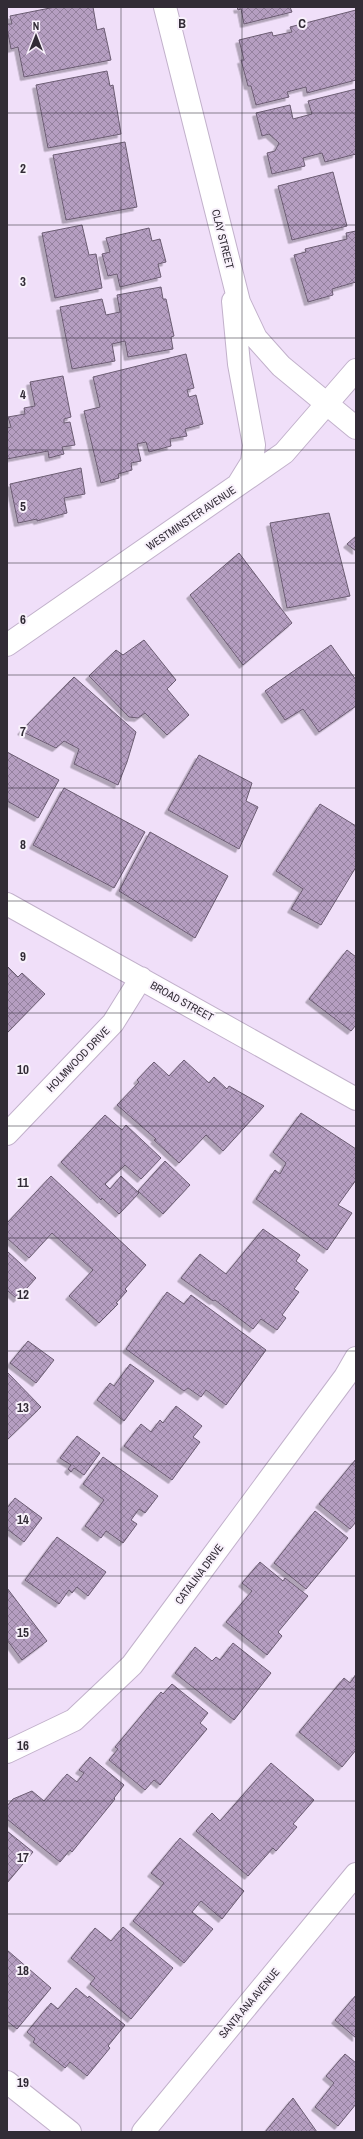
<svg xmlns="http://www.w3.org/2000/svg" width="363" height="2139" viewBox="0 0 363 2139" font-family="'Archivo Narrow',sans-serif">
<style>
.building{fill:url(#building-cross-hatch);stroke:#6b5c72;filter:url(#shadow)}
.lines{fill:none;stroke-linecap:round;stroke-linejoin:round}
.minor-casing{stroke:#c2b1cb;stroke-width:24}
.minor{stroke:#fff;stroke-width:22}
.grid{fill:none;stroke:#322c36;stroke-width:1;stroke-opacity:0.55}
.labels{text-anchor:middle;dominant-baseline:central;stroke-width:4;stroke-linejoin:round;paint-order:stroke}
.street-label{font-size:11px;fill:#322c36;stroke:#f8f1fb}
.grid-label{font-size:13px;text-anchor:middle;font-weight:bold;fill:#322c36;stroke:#f8f1fb;stroke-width:4;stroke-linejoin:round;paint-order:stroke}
</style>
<defs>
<pattern id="building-cross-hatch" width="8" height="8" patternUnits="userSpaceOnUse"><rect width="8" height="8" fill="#b59ec1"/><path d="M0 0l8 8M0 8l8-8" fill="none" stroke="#94819e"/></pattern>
<filter id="shadow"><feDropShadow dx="-3.5" dy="3.5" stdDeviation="0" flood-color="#0004"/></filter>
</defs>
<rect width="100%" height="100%" fill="#f0dff9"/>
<path class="building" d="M 55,7 L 93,7 L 97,30 L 104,28 L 111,60 L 24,77 L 18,47 L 11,49 L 7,28 L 7,24 L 12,24 L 10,16 Z
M 237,7 L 290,7 L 292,12 L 244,24 L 241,9 L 238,10 Z
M 356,10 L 356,80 L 307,93 L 306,87 L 287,92 L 289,97 L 256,105 L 251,86 L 248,86 L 241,60 L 244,60 L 239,40 L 272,32 L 273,36 L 292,32 L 290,27 Z
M 107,71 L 110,86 L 113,85 L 121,134 L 48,148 L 36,85 Z
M 356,89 L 356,154 L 325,162 L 322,153 L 303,158 L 305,166 L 272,174 L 267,153 L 275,151 L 279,143 L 269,134 L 262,136 L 256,113 L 290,105 L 293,119 L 312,114 L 308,101 Z
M 125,142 L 137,207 L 66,220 L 53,155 Z
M 333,172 L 347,226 L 292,240 L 278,186 Z
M 82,225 L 89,255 L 96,254 L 102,288 L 55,298 L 42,233 Z
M 149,228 L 152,241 L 160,239 L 166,262 L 158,264 L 161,277 L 120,287 L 117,274 L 108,276 L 102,254 L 110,252 L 106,238 Z
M 356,231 L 356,282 L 332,289 L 333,295 L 308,302 L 294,255 L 306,252 L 305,249 L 347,239 L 346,233 Z
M 161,287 L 163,299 L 166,299 L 174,336 L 171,337 L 173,349 L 128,357 L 125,341 L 112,344 L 115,361 L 72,369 L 60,307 L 102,299 L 106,315 L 120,312 L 117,295 Z
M 186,354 L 194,388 L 187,390 L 189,397 L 196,395 L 203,424 L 185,429 L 187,436 L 170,439 L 171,446 L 149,452 L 146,442 L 137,444 L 141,461 L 131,463 L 132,470 L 118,474 L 119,478 L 101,483 L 84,411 L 100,407 L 93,377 Z
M 63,376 L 71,417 L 64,419 L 64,423 L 70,422 L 75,445 L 62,447 L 64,454 L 49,458 L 48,451 L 7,459 L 7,428 L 11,427 L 8,417 L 25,414 L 24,408 L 35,406 L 30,382 Z
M 81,468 L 85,494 L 64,498 L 67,513 L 37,521 L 37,519 L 18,523 L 10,484 Z
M 329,513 L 350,596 L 287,608 L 270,523 Z
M 356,536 L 356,551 L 347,544 Z
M 239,553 L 292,623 L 243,665 L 190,595 Z
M 144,640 L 176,680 L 167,689 L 189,715 L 167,735 L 145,713 L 138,718 L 129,717 L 89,676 L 116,650 L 123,655 Z
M 331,645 L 356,680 L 356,706 L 319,732 L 303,709 L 285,720 L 265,691 Z
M 74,677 L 136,732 L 127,762 L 118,785 L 74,764 L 79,749 L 64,741 L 56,748 L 21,731 Z
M 7,752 L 59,780 L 38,818 L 7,801 Z
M 199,755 L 252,783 L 246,801 L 258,807 L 239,849 L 168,810 Z
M 64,788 L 145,832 L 114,888 L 33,845 Z
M 320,804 L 356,826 L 356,867 L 321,925 L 291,909 L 303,889 L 276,871 Z
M 150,832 L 228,876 L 195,938 L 119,891 Z
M 347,950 L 356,957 L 356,1025 L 351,1031 L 309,999 Z
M 7,966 L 18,977 L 22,973 L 45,994 L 7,1033 Z
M 184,1060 L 209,1083 L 214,1077 L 227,1089 L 229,1086 L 264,1106 L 223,1151 L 206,1135 L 179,1163 L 154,1140 L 156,1139 L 117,1105 L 139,1082 L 137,1080 L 154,1062 L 169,1076 Z
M 301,1113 L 356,1149 L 356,1180 L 338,1205 L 352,1213 L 327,1250 L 256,1199 L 275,1170 L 280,1174 L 286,1163 L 273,1152 Z
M 105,1115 L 122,1130 L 126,1125 L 161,1158 L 141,1179 L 125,1165 L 105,1184 L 110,1189 L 121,1176 L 139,1193 L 119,1214 L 102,1198 L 101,1200 L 61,1162 Z
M 165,1161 L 190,1185 L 163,1214 L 138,1191 Z
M 51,1176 L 146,1265 L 125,1289 L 127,1291 L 116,1303 L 118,1304 L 99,1323 L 69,1296 L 93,1270 L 52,1233 L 29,1258 L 7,1238 L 7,1223 Z
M 263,1229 L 300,1255 L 296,1261 L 308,1270 L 294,1289 L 299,1292 L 282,1315 L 286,1318 L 277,1330 L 261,1319 L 253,1329 L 215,1300 L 213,1301 L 181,1278 L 200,1254 L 226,1274 Z
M 7,1251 L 36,1278 L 17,1299 L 7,1290 Z
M 167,1292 L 184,1304 L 191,1295 L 266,1350 L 226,1405 L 206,1390 L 201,1397 L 188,1388 L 184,1391 L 126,1349 Z
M 28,1341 L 54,1360 L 36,1383 L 10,1363 Z
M 130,1364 L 154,1381 L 124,1421 L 97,1400 L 110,1383 L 114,1386 Z
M 7,1372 L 41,1407 L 7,1440 Z
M 176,1406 L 202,1426 L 193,1437 L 200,1442 L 172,1480 L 124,1446 L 141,1424 L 151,1432 L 160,1420 L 163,1423 Z
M 77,1436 L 100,1453 L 84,1475 L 74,1468 L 71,1472 L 68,1469 L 71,1465 L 60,1458 Z
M 103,1457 L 158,1496 L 145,1513 L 139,1509 L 131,1520 L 137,1524 L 123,1543 L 106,1531 L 101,1538 L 85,1526 L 104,1500 L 83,1484 Z
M 356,1459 L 356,1522 L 350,1529 L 319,1504 Z
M 15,1498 L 42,1518 L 24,1542 L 7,1529 L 7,1508 Z
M 315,1511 L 348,1538 L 306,1589 L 274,1563 Z
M 57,1537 L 106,1572 L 88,1596 L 77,1587 L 72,1593 L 69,1590 L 59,1604 L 25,1580 Z
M 260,1562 L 283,1581 L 285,1578 L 308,1596 L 278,1632 L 282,1636 L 267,1655 L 226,1622 L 252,1591 L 242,1583 Z
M 7,1588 L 47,1641 L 22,1660 L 7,1640 Z
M 233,1643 L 271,1673 L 234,1720 L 175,1673 L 195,1647 L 212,1661 L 216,1657 L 220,1660 Z
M 356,1674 L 356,1750 L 342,1767 L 299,1732 L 344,1678 L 350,1683 Z
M 172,1684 L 208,1713 L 200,1723 L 207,1729 L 160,1785 L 154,1780 L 145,1790 L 109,1760 L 118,1749 L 115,1747 L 161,1692 L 163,1694 Z
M 90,1757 L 124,1785 L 114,1798 L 115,1799 L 72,1852 L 70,1850 L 60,1862 L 7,1819 L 7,1806 L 13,1799 L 32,1791 L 44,1801 L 67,1774 L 77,1782 L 84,1773 L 79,1770 Z
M 271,1763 L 314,1800 L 293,1824 L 297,1827 L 276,1851 L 273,1848 L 248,1876 L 196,1831 L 212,1813 L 220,1821 Z
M 7,1831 L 33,1852 L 7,1883 Z
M 180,1838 L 244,1891 L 222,1919 L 201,1901 L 192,1912 L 213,1929 L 184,1963 L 133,1921 L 164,1883 L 151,1873 Z
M 123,1927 L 173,1968 L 131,2019 L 90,1984 L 95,1978 L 71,1958 L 95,1928 L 111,1941 Z
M 7,1950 L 51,1988 L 17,2029 L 7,2021 Z
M 76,1988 L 88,1998 L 89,1996 L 125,2025 L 108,2046 L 110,2048 L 87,2076 L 70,2062 L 65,2068 L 33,2042 L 35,2039 L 27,2032 L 51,2003 L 58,2009 Z
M 356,1995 L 356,2038 L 335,2020 Z
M 345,2054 L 356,2063 L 356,2104 L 338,2126 L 315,2107 L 334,2083 L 326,2076 Z
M 293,2098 L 317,2132 L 265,2132 Z"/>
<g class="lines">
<defs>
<path id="minor" d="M 165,7 L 239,302 L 256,338 L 281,366 L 356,428
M 233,301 L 239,364 L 254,445 L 252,462 L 239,483
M 7,645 L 284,453 L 356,370
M 7,904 L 356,1099
M 7,1134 L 113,1023 L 141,978
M 7,1752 L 74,1720 L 132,1665 L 345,1377 L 356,1358
M 7,2082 L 70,2132
M 143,2132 L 356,1874"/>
</defs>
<use href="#minor" class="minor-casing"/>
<use href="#minor" class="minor"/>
</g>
<path class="grid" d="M 121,7 L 121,2132M 242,7 L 242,2132M 7,113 L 356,113M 7,225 L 356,225M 7,338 L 356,338M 7,450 L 356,450M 7,563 L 356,563M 7,675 L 356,675M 7,788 L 356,788M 7,901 L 356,901M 7,1013 L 356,1013M 7,1126 L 356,1126M 7,1238 L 356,1238M 7,1351 L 356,1351M 7,1464 L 356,1464M 7,1576 L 356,1576M 7,1689 L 356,1689M 7,1801 L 356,1801M 7,1914 L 356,1914M 7,2026 L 356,2026"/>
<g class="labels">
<g class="street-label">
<text transform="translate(223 239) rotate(76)">CLAY STREET</text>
<text transform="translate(191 518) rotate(-34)">WESTMINSTER AVENUE</text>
<text transform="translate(182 1001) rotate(29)">BROAD STREET</text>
<text transform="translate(78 1059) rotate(-46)">HOLMWOOD DRIVE</text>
<text transform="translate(199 1574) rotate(-53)">CATALINA DRIVE</text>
<text transform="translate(249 2003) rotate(-50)">SANTA ANA AVENUE</text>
</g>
</g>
<g class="grid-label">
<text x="182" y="28">B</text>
<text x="302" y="28">C</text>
<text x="23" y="173">2</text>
<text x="23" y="286">3</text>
<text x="23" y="399">4</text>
<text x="23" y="511">5</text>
<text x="23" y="624">6</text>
<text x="23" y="736">7</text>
<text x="23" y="849">8</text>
<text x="23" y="961">9</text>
<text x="23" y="1074">10</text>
<text x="23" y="1187">11</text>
<text x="23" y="1299">12</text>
<text x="23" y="1412">13</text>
<text x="23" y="1524">14</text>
<text x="23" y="1637">15</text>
<text x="23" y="1750">16</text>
<text x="23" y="1862">17</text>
<text x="23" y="1975">18</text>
<text x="23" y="2087">19</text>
</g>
<rect width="363" height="2139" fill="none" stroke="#322c36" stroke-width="16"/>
<g transform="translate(36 36)" stroke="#f8f1fb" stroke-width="3" paint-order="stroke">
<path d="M0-3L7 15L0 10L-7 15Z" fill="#322c36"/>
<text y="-6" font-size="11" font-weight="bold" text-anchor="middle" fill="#322c36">N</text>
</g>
</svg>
